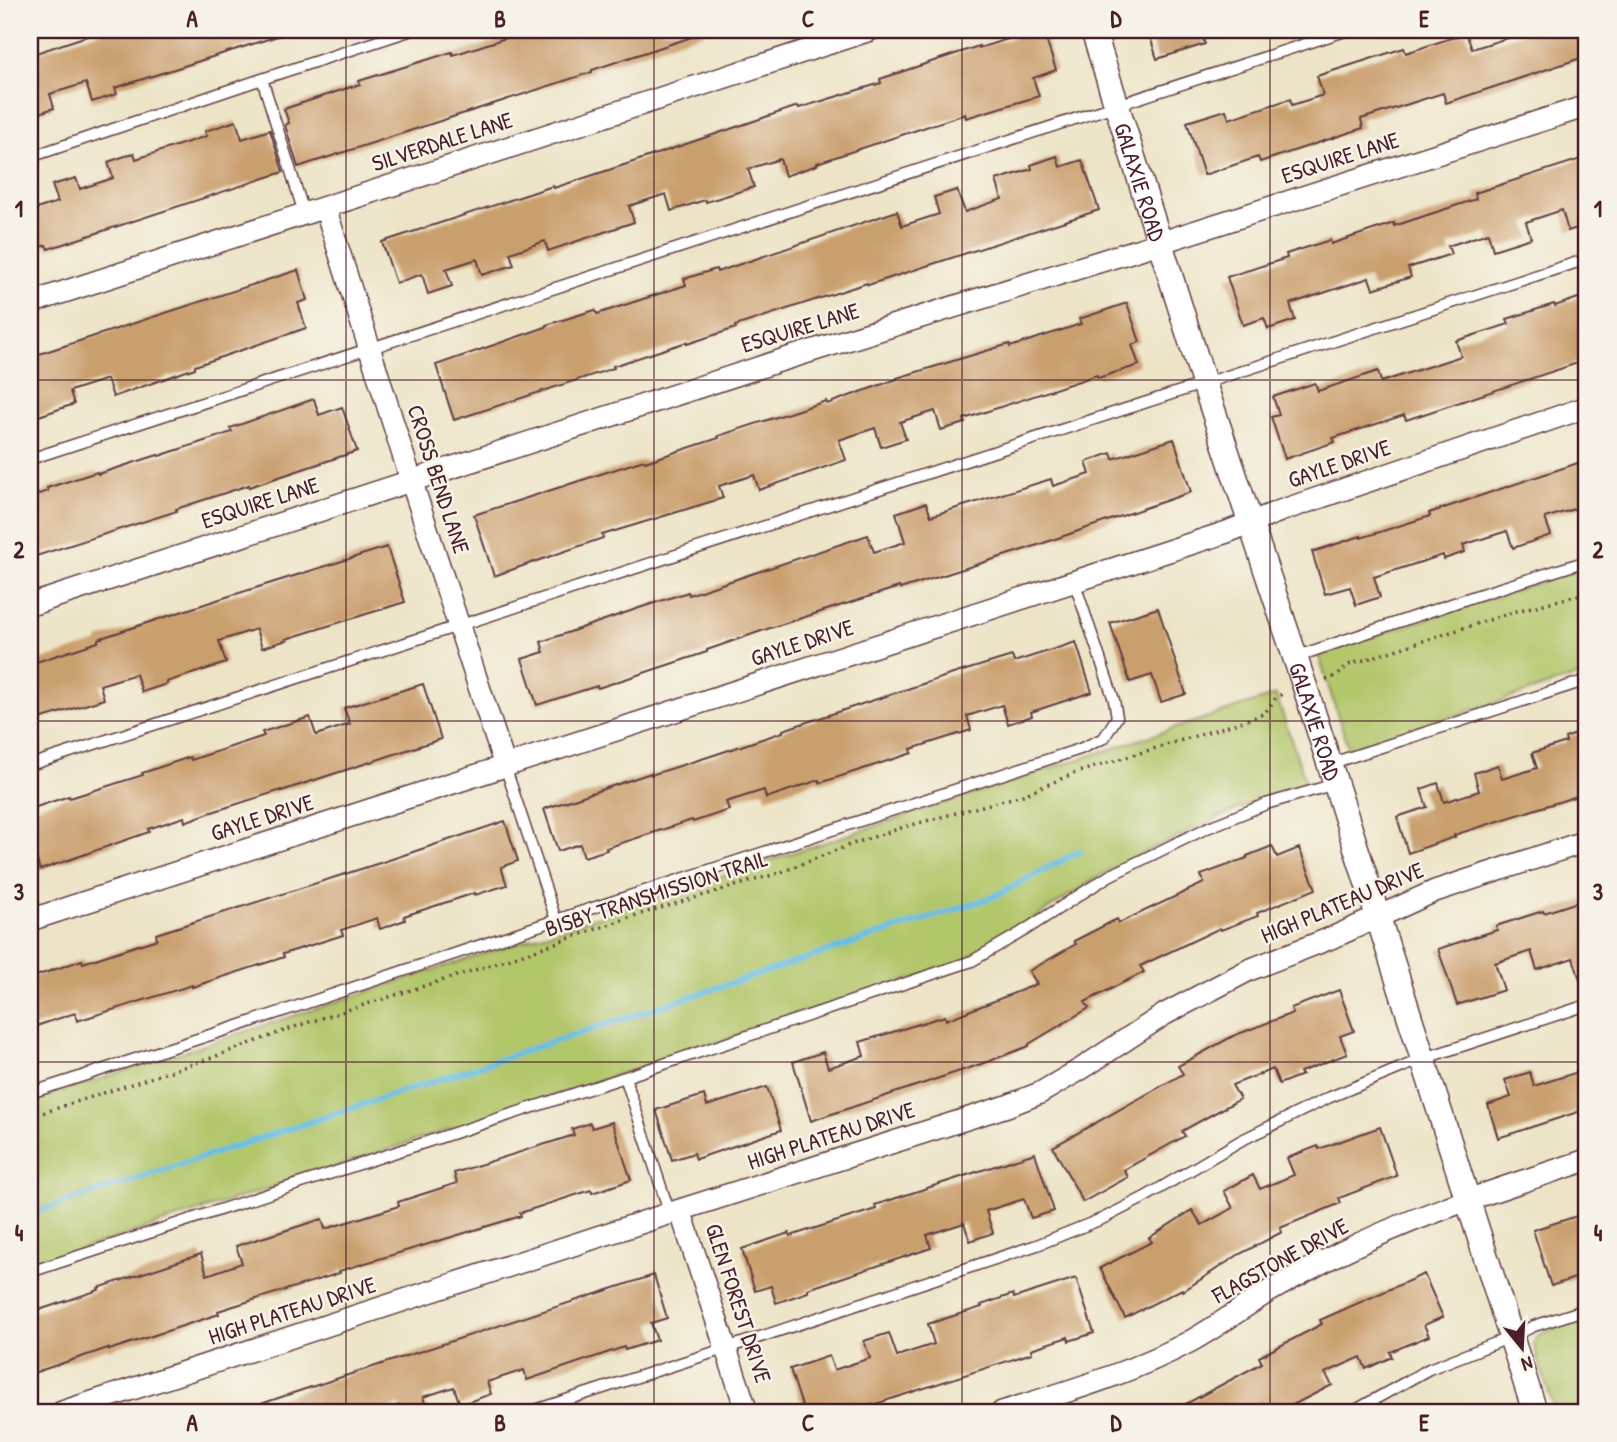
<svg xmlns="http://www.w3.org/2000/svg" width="1617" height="1442" viewBox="0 0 1617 1442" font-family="'Patrick Hand',sans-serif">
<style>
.green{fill:#b2c66a;stroke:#7e724a;stroke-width:2}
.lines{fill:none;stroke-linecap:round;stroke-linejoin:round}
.stream{stroke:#67bfe4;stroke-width:6}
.building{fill:#ca9f6e}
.service-casing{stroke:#623d42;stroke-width:13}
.minor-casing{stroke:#623d42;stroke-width:24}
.tertiary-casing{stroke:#623d42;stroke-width:27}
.path{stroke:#623d42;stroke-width:3.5;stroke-dasharray:2 5;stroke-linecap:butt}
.service{stroke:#fff;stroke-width:10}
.minor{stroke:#fff;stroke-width:21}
.tertiary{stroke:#fff;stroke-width:24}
.grid{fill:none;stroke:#4a1f2b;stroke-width:2;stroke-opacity:0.55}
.labels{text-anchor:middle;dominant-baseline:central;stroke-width:5;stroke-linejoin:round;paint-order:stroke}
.street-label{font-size:23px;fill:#4a1f2b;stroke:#f7f3e8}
.neatline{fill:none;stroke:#4a1f2b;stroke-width:2.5}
.grid-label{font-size:23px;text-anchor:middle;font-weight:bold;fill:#4a1f2b}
</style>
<rect width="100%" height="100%" fill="#f7f3e8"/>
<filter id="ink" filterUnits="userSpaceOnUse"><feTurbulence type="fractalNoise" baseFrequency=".0143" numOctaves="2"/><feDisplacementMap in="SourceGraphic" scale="14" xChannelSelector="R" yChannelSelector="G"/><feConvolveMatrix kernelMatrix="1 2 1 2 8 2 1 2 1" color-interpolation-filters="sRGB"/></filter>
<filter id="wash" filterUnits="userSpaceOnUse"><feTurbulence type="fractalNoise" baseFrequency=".00686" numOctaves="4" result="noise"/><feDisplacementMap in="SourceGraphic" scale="28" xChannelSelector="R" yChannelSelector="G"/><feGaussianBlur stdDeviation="1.57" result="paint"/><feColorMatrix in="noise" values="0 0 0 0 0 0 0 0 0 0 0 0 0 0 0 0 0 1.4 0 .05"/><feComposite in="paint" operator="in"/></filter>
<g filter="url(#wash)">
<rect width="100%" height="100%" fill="#ede4c7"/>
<path class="green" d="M 1587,567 L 1587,673 L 1349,750 L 1318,654 Z
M 1276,695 L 1306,783 L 1266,796 L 1147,851 L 1103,874 L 967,961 L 30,1266 L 30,1102 Z
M 1587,1318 L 1587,1412 L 1555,1412 L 1534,1346 C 1535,1341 1534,1339 1538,1336 C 1547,1329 1576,1322 1587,1318 Z"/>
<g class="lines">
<path class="stream" d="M 30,1214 L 993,897 L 1080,851"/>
</g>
<g id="blocks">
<path class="building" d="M 105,30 L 287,30 L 287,33 L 115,88 L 117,94 L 92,102 L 86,83 L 50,94 L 54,108 L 30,116 L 30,55 Z
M 531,30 L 704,30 L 704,33 L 592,70 L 592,72 L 298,167 L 285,125 L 289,123 L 284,109 L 360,84 L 359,81 L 391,71 L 452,52 L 453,55 Z
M 1037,30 L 1043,30 L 1056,70 L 1033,78 L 1039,96 L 966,118 L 965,114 L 817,163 L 817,165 L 785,176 L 780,159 L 748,169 L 754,187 L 706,202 L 705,200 L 671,211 L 666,194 L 629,206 L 634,222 L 548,251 L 545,241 L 510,253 L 514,265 L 482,275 L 477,259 L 446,269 L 452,286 L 428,294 L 422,274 L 396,283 L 382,242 L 553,186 L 554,188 L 630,163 L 798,106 L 799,108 L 881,83 L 880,79 L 979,46 L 979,48 Z
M 1148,30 L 1200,30 L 1205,44 L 1157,59 Z
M 1533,30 L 1587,30 L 1587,56 L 1446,103 L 1443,93 L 1361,119 L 1363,128 L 1260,162 L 1258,157 L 1204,175 L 1187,122 L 1226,110 L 1229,119 L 1290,99 L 1292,105 L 1323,95 L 1317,76 L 1404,48 L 1406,53 L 1466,33 L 1472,49 Z
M 236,121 L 242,139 L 270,130 L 283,172 L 48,249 L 46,245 L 30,251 L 30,211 L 58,202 L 52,185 L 76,178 L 80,189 L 113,178 L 108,162 L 134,153 L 136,159 L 207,136 L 205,131 Z
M 1057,156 L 1060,167 L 1082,160 L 1099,210 L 868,285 L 867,283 L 735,326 L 736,328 L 687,344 L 687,342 L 613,366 L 614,368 L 454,420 L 436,365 L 546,327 L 546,325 L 595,310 L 597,314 L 686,285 L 684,279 L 716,269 L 717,272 L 897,211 L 902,226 L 939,214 L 934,197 L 957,190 L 965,212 L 1002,199 L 996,180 L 1032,169 L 1031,165 Z
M 1587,157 L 1587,225 L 1568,231 L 1562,210 L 1526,222 L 1531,238 L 1493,250 L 1488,233 L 1448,246 L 1451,254 L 1408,268 L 1411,277 L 1373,289 L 1369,278 L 1290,304 L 1295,320 L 1268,329 L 1264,318 L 1243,325 L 1227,277 L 1287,258 L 1286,254 L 1330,240 L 1331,244 L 1394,223 L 1394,226 L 1476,199 L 1475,193 Z
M 298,270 L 307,300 L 298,303 L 306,328 L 195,366 L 195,368 L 113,397 L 107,379 L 70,391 L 74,404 L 30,419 L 30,357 Z
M 1587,295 L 1587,360 L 1406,420 L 1404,415 L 1333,438 L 1335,442 L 1285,459 L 1271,417 L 1279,415 L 1273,397 L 1315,383 L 1318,391 L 1378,371 L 1381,382 L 1461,356 L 1456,341 L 1509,324 L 1507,319 L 1554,304 L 1555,306 Z
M 1127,303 L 1140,342 L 1132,345 L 1139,365 L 1098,378 L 1097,375 L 964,419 L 965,423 L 941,430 L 935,411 L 900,422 L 906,439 L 881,447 L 875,428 L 839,440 L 846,460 L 759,490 L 754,475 L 719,486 L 723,498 L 602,535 L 603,538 L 494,576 L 474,515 L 644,460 L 645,462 L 719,438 L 718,436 L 826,401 L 827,404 L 897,379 L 897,378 L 1009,344 L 1010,347 L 1081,324 L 1079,319 Z
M 314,399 L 319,415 L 342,407 L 357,451 L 249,487 L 249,485 L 176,509 L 177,511 L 30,558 L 30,497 L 48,491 L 47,488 L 97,472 L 98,474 L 158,455 L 159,456 L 232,432 L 230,428 Z
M 1174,439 L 1191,492 L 1032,547 L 900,589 L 899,587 L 767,629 L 707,650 L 707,652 L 598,688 L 597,686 L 537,705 L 522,659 L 544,652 L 541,642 L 639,608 L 688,592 L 689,595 L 868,535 L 874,552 L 905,542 L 896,513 L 926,503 L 931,516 L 1051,479 L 1053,486 L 1090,474 L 1086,462 L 1111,453 L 1113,459 Z
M 1587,460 L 1587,505 L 1545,518 L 1551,535 L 1513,548 L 1507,531 L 1463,545 L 1465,552 L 1444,559 L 1443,555 L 1374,577 L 1380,597 L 1356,605 L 1350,587 L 1325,594 L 1312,552 L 1361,536 L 1361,538 L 1430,516 L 1429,513 Z
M 387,547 L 405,602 L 286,639 L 287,640 L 262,648 L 256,629 L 219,641 L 226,663 L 166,682 L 167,684 L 142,692 L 136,674 L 100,685 L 104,699 L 30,722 L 30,664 L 98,642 L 98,639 L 220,599 Z
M 1158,608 L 1186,694 L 1161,702 L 1152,675 L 1130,682 L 1110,623 Z
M 1076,642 L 1092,692 L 1031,712 L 1032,716 L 1008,724 L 1002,705 L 967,716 L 971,730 L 911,749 L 912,753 L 820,783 L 819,780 L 766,798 L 764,790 L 726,802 L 729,810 L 693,822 L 692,820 L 606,848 L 607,850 L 584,857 L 580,844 L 558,851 L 544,809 L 651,773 L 651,775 L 711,756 L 783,732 L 783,730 L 953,674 L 1012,656 L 1014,662 Z
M 423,684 L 441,739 L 281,791 L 281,790 L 209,813 L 185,822 L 184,817 L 148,829 L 149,832 L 40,870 L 30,838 L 30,809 L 69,796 L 70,798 L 143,775 L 142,773 L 190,757 L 191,760 L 264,736 L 262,732 L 310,717 L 316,735 L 350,724 L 344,708 Z
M 1587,730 L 1587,793 L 1454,835 L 1455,837 L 1408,853 L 1397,817 L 1427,807 L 1421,789 L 1438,783 L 1444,802 L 1479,791 L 1474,773 L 1498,765 L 1502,779 L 1537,768 L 1532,753 L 1566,742 L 1565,738 Z
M 505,821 L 518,861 L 501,867 L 507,885 L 475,895 L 475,893 L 404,916 L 405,920 L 380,929 L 377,918 L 341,930 L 343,935 L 283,954 L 284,957 L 192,987 L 192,985 L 77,1021 L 75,1013 L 30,1028 L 30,978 L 82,960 L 83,963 L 157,939 L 156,934 L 386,861 Z
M 1272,846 L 1277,857 L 1299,848 L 1316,889 L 1257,913 L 1258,916 L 1221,930 L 1220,928 L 1140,966 L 1144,972 L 1085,1002 L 1089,1008 L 1029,1044 L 1029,1046 L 987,1062 L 811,1121 L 793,1062 L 823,1052 L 828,1068 L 864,1056 L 860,1042 L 945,1016 L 946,1020 L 1037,984 L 1029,971 L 1076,944 L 1074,941 L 1117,919 L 1119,923 L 1204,883 L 1201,875 L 1247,858 L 1247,856 Z
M 1587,899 L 1587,991 L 1584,992 L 1573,958 L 1537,970 L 1531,951 L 1495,963 L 1504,990 L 1457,1005 L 1438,949 L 1497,930 L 1496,926 L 1543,911 L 1544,913 Z
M 1339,990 L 1354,1031 L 1340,1036 L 1347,1054 L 1300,1072 L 1302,1075 L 1279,1084 L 1273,1069 L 1232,1085 L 1240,1099 L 1182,1131 L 1185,1136 L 1124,1170 L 1128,1177 L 1083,1202 L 1053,1147 L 1183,1074 L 1178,1066 L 1233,1036 L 1293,1013 L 1291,1008 Z
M 1587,1069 L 1587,1109 L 1498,1138 L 1488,1105 L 1511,1097 L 1505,1080 L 1530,1072 L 1534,1086 Z
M 767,1087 L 781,1130 L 696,1159 L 694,1153 L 672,1160 L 656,1110 L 704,1095 L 707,1106 Z
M 612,1122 L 631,1180 L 592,1193 L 591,1190 L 520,1213 L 521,1216 L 339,1271 L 340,1273 L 218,1311 L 219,1314 L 109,1350 L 108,1348 L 30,1374 L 30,1313 L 99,1290 L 98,1288 L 201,1254 L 207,1275 L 242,1263 L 236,1246 L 322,1219 L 325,1229 L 399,1206 L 398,1202 L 457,1183 L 454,1173 L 574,1135 L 572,1129 L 590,1123 L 592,1128 Z
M 1380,1127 L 1397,1176 L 1339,1198 L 1341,1203 L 1280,1228 L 1282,1232 L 1238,1255 L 1183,1291 L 1182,1289 L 1125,1318 L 1100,1268 L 1152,1242 L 1149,1238 L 1192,1210 L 1202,1225 L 1233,1208 L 1224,1191 L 1253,1175 L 1260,1189 L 1294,1175 L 1287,1158 L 1318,1146 L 1319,1149 Z
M 1035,1153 L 1054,1211 L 1031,1218 L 1024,1199 L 986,1211 L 993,1233 L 970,1241 L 964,1223 L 927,1235 L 931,1248 L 808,1289 L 808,1292 L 776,1303 L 771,1286 L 755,1291 L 742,1249 L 789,1233 L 790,1236 L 876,1209 L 875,1205 Z
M 1577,1216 L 1587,1247 L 1587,1274 L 1551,1286 L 1533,1230 Z
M 1424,1274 L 1443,1317 L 1424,1325 L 1429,1336 L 1390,1352 L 1392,1357 L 1366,1369 L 1361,1357 L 1325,1373 L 1332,1385 L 1279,1412 L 1171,1412 L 1262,1363 L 1259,1357 L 1322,1324 L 1320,1320 Z
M 654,1275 L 667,1318 L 651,1323 L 657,1340 L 625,1350 L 624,1347 L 527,1380 L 524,1370 L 487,1382 L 491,1394 L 460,1405 L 454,1387 L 423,1397 L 428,1412 L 403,1412 L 400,1405 L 379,1412 L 247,1412 L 246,1409 L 299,1391 Z
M 1076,1278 L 1094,1333 L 1069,1341 L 1068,1337 L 1031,1349 L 1032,1353 L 851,1412 L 804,1412 L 790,1369 L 829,1356 L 834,1370 L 870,1358 L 864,1341 L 889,1333 L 897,1356 L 934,1344 L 928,1324 L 982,1307 L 981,1305 L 1013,1294 L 1014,1298 Z"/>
</g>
</g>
<g filter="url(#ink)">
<use href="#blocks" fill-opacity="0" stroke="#623d42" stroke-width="2"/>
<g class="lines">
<defs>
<path id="service" d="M 30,157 L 262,79
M 304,213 L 262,79 L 412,30
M 30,459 L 1348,30
M 1295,657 L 1475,596 L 1587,561
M 1329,764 L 1587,680
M 30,765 L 1587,259
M 505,766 L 556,920 L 1080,749 L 1104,738 L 1117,717 L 1114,700 L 1074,581
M 625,1077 L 670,1214
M 30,1093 L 235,1027 L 556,920
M 30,1272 L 625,1077 L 972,961 L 1022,932 L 1109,876 L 1207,828 L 1266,804 L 1335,784
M 529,1412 L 727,1348 L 1037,1245 L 1104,1218 L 1145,1197 L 1240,1141 L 1328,1098 L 1422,1059 L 1587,1005
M 1352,1412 L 1429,1369 L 1511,1337 L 1534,1326 L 1587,1309"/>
<path id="minor" d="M 325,207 L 411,480 L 505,766
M 30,303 L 870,30
M 30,605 L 779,361 L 1137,250 L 1587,106
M 30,920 L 1227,532 L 1280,511 L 1587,407
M 680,1210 L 747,1412
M 62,1412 L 680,1210 L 1007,1106 L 1040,1093 L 1081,1069 L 1165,1014 L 1249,970 L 1336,936 L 1435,891 L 1587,841
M 1002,1412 C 1066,1392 1132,1373 1191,1341 C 1216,1327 1239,1310 1263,1295 C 1287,1281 1313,1267 1338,1254 C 1417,1214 1503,1188 1587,1160"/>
<g id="tertiary">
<path id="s1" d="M 1093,30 L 1204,383 L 1305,687 L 1535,1412"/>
</g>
</defs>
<use href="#service" class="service-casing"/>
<use href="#minor" class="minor-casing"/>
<use href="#tertiary" class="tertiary-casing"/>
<path class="path" d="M 1326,680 L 1338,675 L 1348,665 L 1520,610 L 1587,593
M 30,1117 L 211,1058 L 300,1025 L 491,965 L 637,915 L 779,873 L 852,844 L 904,827 L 1023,795 L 1075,773 L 1247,720 C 1255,717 1263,715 1268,709 C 1275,700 1273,698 1285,693"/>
<use href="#service" class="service"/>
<use href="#minor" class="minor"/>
<use href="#tertiary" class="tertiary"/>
</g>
</g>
<path class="grid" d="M 346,30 L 346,1412M 654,30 L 654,1412M 962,30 L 962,1412M 1270,30 L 1270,1412M 30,380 L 1587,380M 30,721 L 1587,721M 30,1062 L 1587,1062"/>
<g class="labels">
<g class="street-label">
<text transform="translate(442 141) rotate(-18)">SILVERDALE LANE</text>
<text transform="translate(1340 157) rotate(-18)">ESQUIRE LANE</text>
<text stroke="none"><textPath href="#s1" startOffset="159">GALAXIE ROAD</textPath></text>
<text transform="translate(800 327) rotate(-17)">ESQUIRE LANE</text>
<text transform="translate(1339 463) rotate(-19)">GAYLE DRIVE</text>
<text transform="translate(439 479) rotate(72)">CROSS BEND LANE</text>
<text transform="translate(260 502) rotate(-18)">ESQUIRE LANE</text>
<text transform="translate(802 642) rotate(-18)">GAYLE DRIVE</text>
<text stroke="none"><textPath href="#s1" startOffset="726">GALAXIE ROAD</textPath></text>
<text transform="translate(262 817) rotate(-18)">GAYLE DRIVE</text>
<text transform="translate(656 893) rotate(-18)">BISBY TRANSMISSION TRAIL</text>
<text transform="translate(1342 902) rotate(-23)">HIGH PLATEAU DRIVE</text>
<text transform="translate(831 1135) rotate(-18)">HIGH PLATEAU DRIVE</text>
<text transform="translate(1280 1260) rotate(-29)">FLAGSTONE DRIVE</text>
<text transform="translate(739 1303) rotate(72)">GLEN FOREST DRIVE</text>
<text transform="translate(292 1310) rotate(-18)">HIGH PLATEAU DRIVE</text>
</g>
</g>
<rect width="1617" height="1442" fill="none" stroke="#f7f3e8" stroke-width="77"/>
<g transform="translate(1522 1348) rotate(162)" stroke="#f7f3e8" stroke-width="5" paint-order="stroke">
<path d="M0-5L12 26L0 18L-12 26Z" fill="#4a1f2b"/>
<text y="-10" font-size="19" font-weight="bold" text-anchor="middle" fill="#4a1f2b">N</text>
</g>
<rect x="38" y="38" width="1540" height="1366" class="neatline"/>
<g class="grid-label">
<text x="192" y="27">A</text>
<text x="500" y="27">B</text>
<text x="808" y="27">C</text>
<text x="1116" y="27">D</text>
<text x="1424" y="27">E</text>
<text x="19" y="217">1</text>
<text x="1598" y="217">1</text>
<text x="19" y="558">2</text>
<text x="1598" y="558">2</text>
<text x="19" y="900">3</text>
<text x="1598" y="900">3</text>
<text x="19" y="1241">4</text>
<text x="1598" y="1241">4</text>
<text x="192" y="1431">A</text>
<text x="500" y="1431">B</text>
<text x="808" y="1431">C</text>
<text x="1116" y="1431">D</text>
<text x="1424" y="1431">E</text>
</g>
</svg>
